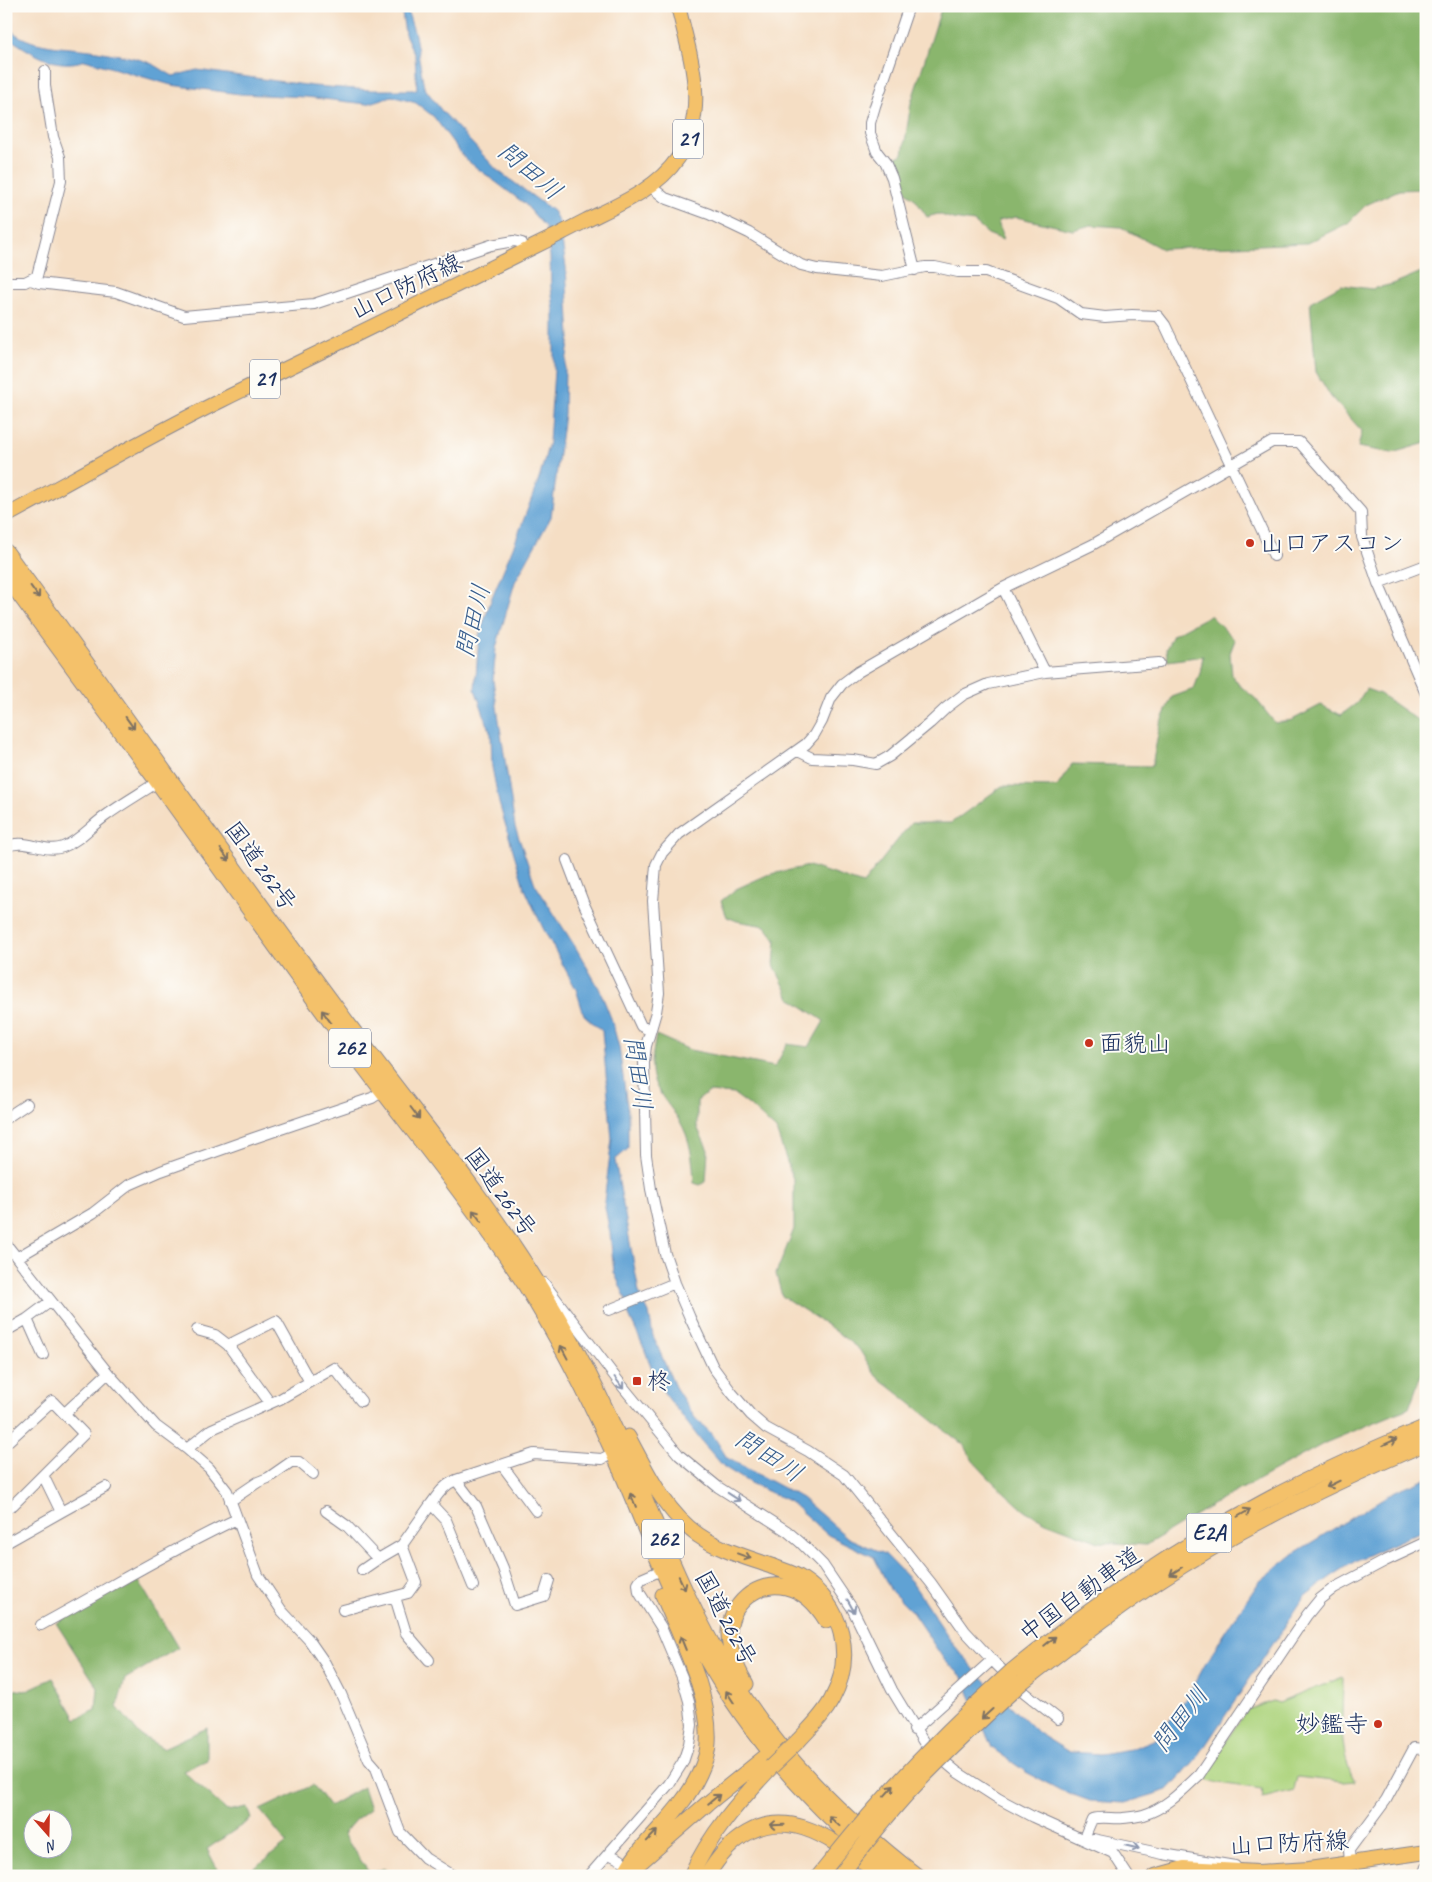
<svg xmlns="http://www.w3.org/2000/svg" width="1432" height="1882" viewBox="0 0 1432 1882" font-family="Caveat,'Klee One',sans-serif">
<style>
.green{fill:#add47e;stroke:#64826e}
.forest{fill:#8ab66d;stroke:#527266;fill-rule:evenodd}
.water{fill:#61a2d4;stroke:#3e6899}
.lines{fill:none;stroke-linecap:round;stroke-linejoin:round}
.minor-casing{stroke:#888691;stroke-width:12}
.major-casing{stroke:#888691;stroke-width:16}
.highway-casing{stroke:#888691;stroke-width:17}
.minor{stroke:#fff;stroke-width:10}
.major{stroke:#f4c16a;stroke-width:14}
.highway{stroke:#f4c16a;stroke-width:15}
.highway-bridge-casing{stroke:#888691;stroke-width:17;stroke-linecap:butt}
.highway-bridge{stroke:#f4c16a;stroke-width:15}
.oneway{stroke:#7d7163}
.oneway2{stroke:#8d97ae}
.poi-dot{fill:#c8321e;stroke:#fdfcf7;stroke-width:2}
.labels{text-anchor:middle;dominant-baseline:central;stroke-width:4;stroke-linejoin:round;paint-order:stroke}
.shield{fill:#fdfcf7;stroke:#5f6c8c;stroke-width:1}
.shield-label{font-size:22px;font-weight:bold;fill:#1b2f5e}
.street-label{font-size:24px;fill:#1b2f5e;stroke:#fdfcf7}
.poi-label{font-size:24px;fill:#1b2f5e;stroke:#fdfcf7;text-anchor:start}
.water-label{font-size:25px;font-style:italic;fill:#375d8d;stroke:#fdfcf7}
</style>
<rect width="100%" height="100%" fill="#fdfcf7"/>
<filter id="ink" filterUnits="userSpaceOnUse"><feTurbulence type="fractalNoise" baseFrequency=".02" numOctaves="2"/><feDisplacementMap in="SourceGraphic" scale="10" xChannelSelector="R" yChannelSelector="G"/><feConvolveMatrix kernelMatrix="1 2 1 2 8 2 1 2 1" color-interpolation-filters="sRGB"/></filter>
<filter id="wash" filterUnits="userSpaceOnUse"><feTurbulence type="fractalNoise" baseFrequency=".0096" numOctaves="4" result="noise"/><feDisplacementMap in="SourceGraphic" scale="20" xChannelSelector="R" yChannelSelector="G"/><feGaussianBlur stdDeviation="1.12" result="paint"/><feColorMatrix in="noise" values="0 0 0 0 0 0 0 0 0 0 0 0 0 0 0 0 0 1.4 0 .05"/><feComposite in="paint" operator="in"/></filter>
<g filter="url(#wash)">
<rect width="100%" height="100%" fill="#f5dec4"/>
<path class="green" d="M 1343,1677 C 1343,1711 1337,1750 1355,1781 L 1343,1782 L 1297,1777 L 1294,1790 L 1263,1798 L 1262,1789 L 1218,1783 L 1201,1777 L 1247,1710 L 1273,1701 L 1279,1703 Z"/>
<path class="forest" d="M 942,6 L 1426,6 L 1426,189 L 1399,190 L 1366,205 L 1348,223 L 1307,243 L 1162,249 L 1121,227 L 1091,225 L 1073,230 L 1016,217 L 998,221 L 1003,240 L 988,234 L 974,222 L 953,219 L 938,214 L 927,217 L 915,199 L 907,193 L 894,158 L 903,154 L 911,103 Z
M 1426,270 L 1426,443 L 1392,453 L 1358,447 L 1362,431 L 1331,397 L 1316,372 L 1310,302 L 1341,285 L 1372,289 L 1393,284 Z
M 1210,615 L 1235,640 L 1230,653 L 1232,675 L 1239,685 L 1255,698 L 1275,723 L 1292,720 L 1321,705 L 1341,715 L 1357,703 L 1366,689 L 1380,694 L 1426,726 L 1426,1361 L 1409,1408 L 1325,1443 L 1214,1504 L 1146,1545 L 1099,1542 L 1046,1522 L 1024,1510 L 992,1481 L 973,1461 L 965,1446 L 876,1376 L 859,1349 L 830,1327 L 782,1296 L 776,1274 L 794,1229 L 794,1182 L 776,1130 L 749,1105 L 734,1094 L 709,1092 L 697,1101 L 697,1127 L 708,1150 L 706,1182 L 700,1185 L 694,1183 C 693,1161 691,1139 679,1120 C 671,1107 659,1095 654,1081 C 649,1066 654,1049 656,1035 L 690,1050 L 775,1067 L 787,1044 L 809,1047 L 824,1021 L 790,998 L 774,965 L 776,940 L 765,926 L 737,921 L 727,917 L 721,901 L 736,889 L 767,875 L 809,866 L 863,884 L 911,823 L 951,823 L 1002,786 L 1057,787 L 1072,764 L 1152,766 L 1160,724 L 1172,697 L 1194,689 L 1200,673 L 1203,656 L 1168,661 L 1166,649 L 1173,635 Z
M 137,1578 L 178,1648 L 125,1679 L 117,1707 L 140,1735 L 163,1748 L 207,1728 L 207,1760 L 183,1771 L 227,1811 L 247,1807 L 251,1819 L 207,1849 L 221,1876 L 6,1876 L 6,1674 L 11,1689 L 25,1691 L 53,1678 L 76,1719 L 96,1710 L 98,1688 L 56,1623 ZM 32,1820 L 62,1820 L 62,1850 L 32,1850 Z
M 313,1785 L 329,1806 L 363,1787 L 370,1809 L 355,1820 L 343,1834 L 370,1874 L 385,1868 L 395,1876 L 244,1876 L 287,1843 L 260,1810 Z"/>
<path class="water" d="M 401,6 L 406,6 L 415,35 L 424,87 L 441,110 L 497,170 L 553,211 L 559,222 L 566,267 L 570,338 L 565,368 L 564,414 L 551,517 L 515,582 L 496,648 L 493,680 L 515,827 L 535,884 L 576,948 L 599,988 L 611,1018 L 619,1047 L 628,1113 L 628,1149 L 615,1160 L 639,1292 L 649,1313 L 653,1336 L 675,1387 L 695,1418 L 713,1435 L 727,1458 L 802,1498 L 848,1538 L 885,1554 L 911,1581 L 954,1645 L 974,1669 L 1038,1733 L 1069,1752 L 1100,1754 L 1131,1749 L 1156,1739 L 1187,1697 L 1207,1660 L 1259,1582 L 1296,1552 L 1393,1492 L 1426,1478 L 1426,1529 L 1357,1560 L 1332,1576 L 1305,1596 L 1197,1758 L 1168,1790 L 1125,1803 L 1090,1801 L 1060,1790 L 1026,1772 L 992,1748 L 963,1677 L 945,1661 L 912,1612 L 891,1591 L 874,1557 L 828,1535 L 789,1501 L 750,1483 L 724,1467 L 702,1442 L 665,1394 L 652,1369 L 644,1348 L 626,1309 L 626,1299 L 614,1272 L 610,1233 L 604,1202 L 612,1139 L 602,1031 L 584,1015 L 576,989 L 543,928 L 524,887 L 499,803 L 492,767 L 491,734 L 475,689 L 479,636 L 492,597 L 516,540 L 540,476 L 549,442 L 554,371 L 554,309 L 551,288 L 550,256 L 545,227 L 525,204 L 465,159 L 434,117 L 416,103 L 392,96 L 367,104 L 306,97 L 240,94 L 171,85 L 85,60 C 55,71 30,52 6,36 L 6,26 C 29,50 68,46 97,51 C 112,54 136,57 150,63 C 158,66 165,72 173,76 L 197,70 L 313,86 L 371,90 L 417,90 L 415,56 L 405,34 Z"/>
</g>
<g filter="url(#ink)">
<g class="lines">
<defs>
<path id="minor" d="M 909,6 L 875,106 L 870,123 L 870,133 L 877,152 L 885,162 L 892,178 L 915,270
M 650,186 L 665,198 L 709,214 L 749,233 L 801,265 L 817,269 L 882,276 L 925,267 L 935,267 L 958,272 L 986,272 L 1058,298 L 1081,314 L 1105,317 L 1132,315 L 1158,316 L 1165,325 L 1274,556
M 31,280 L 39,283 L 116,292 L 184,316 L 314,304 L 491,245 L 514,241 L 522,243 L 524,252
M 6,282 L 25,282 L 37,276 L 61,181 L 60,157 L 53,137 L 45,86 L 45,71
M 1378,583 L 1426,565
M 1003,588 L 1045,672
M 798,751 L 812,758 L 853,760 L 876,764 L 890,756 L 930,723 L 946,708 L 963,695 L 988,684 L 1045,672 L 1159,663
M 6,847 C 24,837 45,854 63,847 C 79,841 90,827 104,817 C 123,803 143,792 162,779
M 567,860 L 583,902 L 641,1026 L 649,1030
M 6,1118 L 27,1104
M 6,1244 L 108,1373 L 156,1426 L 187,1449 L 209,1468 L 227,1491 L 258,1575 L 282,1611 L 309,1640 L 325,1663 L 341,1694 L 369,1760 L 376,1768 L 400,1832 L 425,1858 L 454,1876
M 18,1257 L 93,1213 L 129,1185 L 161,1171 L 254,1138 L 372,1098 L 387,1088
M 544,1283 L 619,1382 L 679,1455 L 718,1487 L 787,1531 L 801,1543 L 823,1565 L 852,1608 L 892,1690 L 926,1746 L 957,1772 L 999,1799 L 1033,1817 L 1113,1853 L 1128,1876
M 609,1310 L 675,1283
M 27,1319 L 43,1355
M 197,1330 L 215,1335 L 228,1345 L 270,1403
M 6,1331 L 27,1319 L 51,1301
M 228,1345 L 276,1321 L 310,1382
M 65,1413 L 108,1373
M 6,1443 L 52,1401 L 84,1434 L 13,1505 L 6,1508
M 187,1449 L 212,1429 L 280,1399 L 334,1368 L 361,1401
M 502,1465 L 536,1511
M 456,1480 L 534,1454 L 602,1459 L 613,1453
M 230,1501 L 258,1482 L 268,1478 L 291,1462 L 299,1462 L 313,1474
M 326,1511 L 347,1526 L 378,1559 L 402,1545 L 431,1504
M 61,1512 L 106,1487
M 6,1543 L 61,1512 L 43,1475
M 362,1570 L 378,1559
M 473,1586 L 446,1520 L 431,1504 C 439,1493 444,1485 456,1480 L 476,1506 L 503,1568 L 515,1605 L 544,1596 L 549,1580
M 395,1597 L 406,1633 L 429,1660
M 343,1610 L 408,1593 L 416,1582 L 402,1545
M 41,1625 C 106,1590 170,1550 237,1519
M 992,1660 L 1024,1692 L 1058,1719
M 914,1730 L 992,1660 L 965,1631 L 931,1583 L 844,1475 L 808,1451 L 766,1428 L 751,1415 L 732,1393 L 713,1367 L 690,1318 L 675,1283 L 665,1254 L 651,1189 L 646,1155 L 644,1062 L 646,1046 L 656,1012 L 659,993 L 653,901 L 656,865 L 662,853 L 679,834 L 806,744 L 814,735 L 822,721 L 831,698 L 842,684 L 858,672 L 1003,588 L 1092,545 L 1272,442 L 1299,442 L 1361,512 L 1362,537 L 1378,583 L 1426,694
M 1084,1838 L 1092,1819 C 1102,1816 1113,1819 1123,1818 C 1129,1817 1137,1817 1143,1815 C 1165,1809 1183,1790 1199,1775 L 1307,1615 L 1320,1599 L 1334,1588 L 1385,1561 L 1426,1542
M 1093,1839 L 1163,1854 L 1235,1866
M 609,1854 L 621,1860
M 1350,1864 L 1349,1850 L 1386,1800 L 1414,1748 L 1426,1749
M 639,1872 L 644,1876
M 589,1876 L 669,1784 L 683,1762 L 689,1744 L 692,1725 L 689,1701 L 682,1677 L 661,1627 L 639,1592 L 638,1584 L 641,1579 L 662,1570
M 1423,1876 L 1426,1867"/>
<path id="major" d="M 6,516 C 78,477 149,436 222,400 C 322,351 422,303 521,253 C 544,242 566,231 587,220 C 620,204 657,189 678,158 C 710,110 690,57 678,6
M 1155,1876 L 1184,1868 L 1258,1872 L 1309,1869 L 1426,1852"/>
<path id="highway" d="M 6,552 C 118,706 227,861 340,1013 C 402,1098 471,1179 528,1268 C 562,1321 591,1375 616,1432 C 653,1514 683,1599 730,1675 C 778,1755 844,1819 917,1876
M 6,576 C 56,645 107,713 157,781 C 215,861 272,942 330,1021 C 394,1109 465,1192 524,1283 C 558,1337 587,1394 613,1452 C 640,1513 662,1576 693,1635 C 743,1729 813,1811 898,1876
M 628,1437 C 647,1472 664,1511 698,1535 C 720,1550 746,1557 771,1566 C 781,1570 793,1573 802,1579 C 843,1606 855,1656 832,1699 C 824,1715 811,1727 799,1740
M 1012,1671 C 1091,1607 1174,1550 1264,1502 C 1316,1474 1371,1450 1426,1427
M 1023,1681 C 1082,1635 1141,1589 1205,1552 C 1276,1510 1350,1475 1426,1443
M 746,1684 C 737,1669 729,1652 729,1634 C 729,1605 757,1580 786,1587 C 804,1591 817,1605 826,1620
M 631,1870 L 707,1804 L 764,1758
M 623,1876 C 640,1845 662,1829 682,1802 C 693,1788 708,1761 708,1743 C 711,1695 681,1639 663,1595
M 691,1876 C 709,1835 741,1799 771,1767
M 707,1876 C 728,1840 760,1814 804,1828 C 832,1837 858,1859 882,1876
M 819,1876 L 836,1855
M 840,1876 L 849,1864"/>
</defs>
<use href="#minor" class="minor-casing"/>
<use href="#major" class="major-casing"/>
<use href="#highway" class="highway-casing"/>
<use href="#minor" class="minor"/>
<use href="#major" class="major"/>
<use href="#highway" class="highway"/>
<defs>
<path id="highway-bridge" d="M 771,1767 L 799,1740
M 836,1855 C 890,1788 948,1729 1012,1671
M 849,1864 C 870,1837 891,1810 915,1785 C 950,1748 986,1715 1023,1681"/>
</defs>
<use href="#highway-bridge" class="highway-bridge-casing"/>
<use href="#highway-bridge" class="highway-bridge"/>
</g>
<defs><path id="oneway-shaft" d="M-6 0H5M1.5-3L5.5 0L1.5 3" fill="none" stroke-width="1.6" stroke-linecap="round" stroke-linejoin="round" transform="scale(1.25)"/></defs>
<g class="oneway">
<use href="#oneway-shaft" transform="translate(35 592) rotate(54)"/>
<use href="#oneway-shaft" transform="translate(130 723) rotate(54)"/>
<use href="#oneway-shaft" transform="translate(225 855) rotate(54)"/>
<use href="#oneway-shaft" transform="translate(326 1016) rotate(-126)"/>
<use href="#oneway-shaft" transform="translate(415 1113) rotate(53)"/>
<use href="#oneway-shaft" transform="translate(477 1216) rotate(-127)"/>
<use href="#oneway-shaft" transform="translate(564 1352) rotate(-118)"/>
<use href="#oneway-shaft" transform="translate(1390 1442) rotate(-24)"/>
<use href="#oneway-shaft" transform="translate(1333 1484) rotate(154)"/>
<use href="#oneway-shaft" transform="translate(633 1500) rotate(-113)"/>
<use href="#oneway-shaft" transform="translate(1244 1513) rotate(-30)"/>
<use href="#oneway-shaft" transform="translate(744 1556) rotate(20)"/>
<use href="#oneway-shaft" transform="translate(1176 1571) rotate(147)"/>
<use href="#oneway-shaft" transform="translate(682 1583) rotate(65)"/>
<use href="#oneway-shaft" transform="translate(1050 1641) rotate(-39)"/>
<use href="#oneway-shaft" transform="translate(683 1643) rotate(-112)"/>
<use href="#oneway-shaft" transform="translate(730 1697) rotate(-123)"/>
<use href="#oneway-shaft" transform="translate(987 1714) rotate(138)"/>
<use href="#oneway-shaft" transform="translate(889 1791) rotate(-48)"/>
<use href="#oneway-shaft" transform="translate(714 1799) rotate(-39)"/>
<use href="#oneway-shaft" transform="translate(834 1821) rotate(-137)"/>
<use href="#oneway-shaft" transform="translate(777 1825) rotate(178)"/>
<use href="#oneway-shaft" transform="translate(652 1836) rotate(-46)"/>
</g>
<g class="oneway2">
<use href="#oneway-shaft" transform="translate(619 1383) rotate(53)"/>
<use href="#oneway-shaft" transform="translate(734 1497) rotate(33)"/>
<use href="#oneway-shaft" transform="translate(851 1606) rotate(61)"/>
<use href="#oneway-shaft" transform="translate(1132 1847) rotate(13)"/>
</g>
</g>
<g class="poi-dot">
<circle cx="1250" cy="543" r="5"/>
<circle cx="1089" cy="1043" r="5"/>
<rect x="632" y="1376" width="10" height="10" rx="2.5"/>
<circle cx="1378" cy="1724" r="5"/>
</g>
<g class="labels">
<g class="shield">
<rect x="673" y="119.5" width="30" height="39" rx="4"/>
<rect x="250" y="359.5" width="30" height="39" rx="4"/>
<rect x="329" y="1028.5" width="42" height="39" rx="4"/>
<rect x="1186.5" y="1513.5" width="45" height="39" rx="4"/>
<rect x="642" y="1519.5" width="42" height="39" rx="4"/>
</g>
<g class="shield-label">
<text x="688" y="139">21</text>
<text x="265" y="379">21</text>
<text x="350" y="1048">262</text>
<text x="1209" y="1533">E2A</text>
<text x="663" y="1539">262</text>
</g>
<g class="street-label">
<text transform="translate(406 286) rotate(-26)">山口防府線</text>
<text transform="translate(261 866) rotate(54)">国道262号</text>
<text transform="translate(501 1192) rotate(54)">国道262号</text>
<text transform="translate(1080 1594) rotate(-36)">中国自動車道</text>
<text transform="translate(726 1618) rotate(62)">国道262号</text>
<text transform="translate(1289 1843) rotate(-3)">山口防府線</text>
</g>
<g class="poi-label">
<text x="1260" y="543">山口アスコン</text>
<text x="1099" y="1043">面貌山</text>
<text x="647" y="1381">柊</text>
<text x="1368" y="1724" text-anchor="end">妙鑑寺</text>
</g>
<g class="water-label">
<text transform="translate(530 171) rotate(40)">問田川</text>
<text transform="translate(473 621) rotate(-76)">問田川</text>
<text transform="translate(638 1073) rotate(82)">問田川</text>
<text transform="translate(769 1456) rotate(33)">問田川</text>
<text transform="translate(1180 1719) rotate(-52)">問田川</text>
</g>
</g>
<rect width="1432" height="1882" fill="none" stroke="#fdfcf7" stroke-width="25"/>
<g transform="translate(48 1834) rotate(160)"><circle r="24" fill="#fdfcf7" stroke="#a3aaba"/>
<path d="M0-4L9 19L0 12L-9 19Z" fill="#c8321e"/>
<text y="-8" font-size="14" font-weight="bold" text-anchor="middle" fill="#1b2f5e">N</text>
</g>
</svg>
